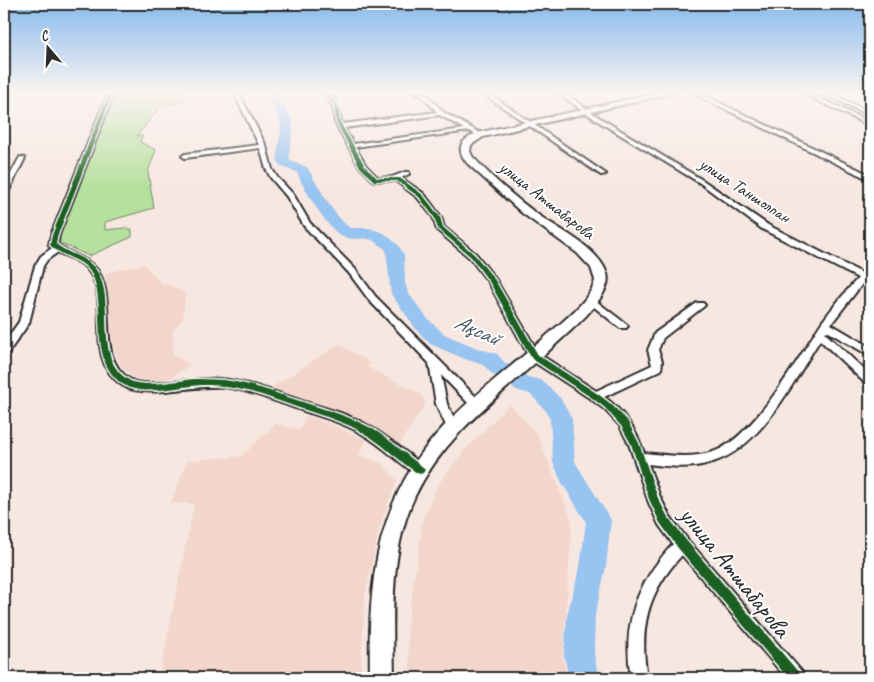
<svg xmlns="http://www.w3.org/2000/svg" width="874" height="682" viewBox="0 0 874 682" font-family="Caveat,sans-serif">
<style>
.built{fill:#f2d6cc}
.green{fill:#b6e09d;stroke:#708664}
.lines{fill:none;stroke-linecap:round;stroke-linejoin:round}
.river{fill:#97c4f1;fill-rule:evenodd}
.minor-casing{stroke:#2b2b2b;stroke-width:4}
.secondary-casing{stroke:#2b2b2b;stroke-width:4}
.minor{fill:#fff;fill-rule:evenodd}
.secondary{fill:#fff;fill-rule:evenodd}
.cycleway-casing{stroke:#fff;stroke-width:3}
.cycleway{fill:#1b5e20;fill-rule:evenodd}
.labels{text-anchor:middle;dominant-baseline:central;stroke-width:4;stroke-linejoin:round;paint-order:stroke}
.far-street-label{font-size:18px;fill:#2b2b2b;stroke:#fff}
.water-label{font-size:22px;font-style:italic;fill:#4b5966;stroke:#fff}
.near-street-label{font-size:25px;fill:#2b2b2b;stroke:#fff}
</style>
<rect width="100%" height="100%" fill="#f7e7e1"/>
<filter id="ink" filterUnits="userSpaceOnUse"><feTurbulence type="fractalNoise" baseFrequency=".02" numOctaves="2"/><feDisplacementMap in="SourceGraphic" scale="10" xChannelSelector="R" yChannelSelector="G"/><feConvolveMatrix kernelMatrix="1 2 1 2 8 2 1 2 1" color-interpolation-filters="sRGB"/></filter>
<g filter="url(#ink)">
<path class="built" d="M 144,264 L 161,283 L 181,290 L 185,294 L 183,318 L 173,331 L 173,354 L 190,365 L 167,380 L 147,381 L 134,378 L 123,369 L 112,346 L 105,273 Z
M 339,344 L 371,363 L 367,367 L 420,394 L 426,403 L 398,446 L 369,425 L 331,409 L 271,388 Z
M 510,404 L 538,436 L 572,521 L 563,658 L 568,678 L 411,678 L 407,628 L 423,518 L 439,483 L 463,452 Z
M 306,416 L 333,425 L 366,440 L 359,455 L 381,463 L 397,480 L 379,530 L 365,597 L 360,678 L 159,678 L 194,504 L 171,503 L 187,461 L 242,456 L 275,424 L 300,429 Z"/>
<path class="green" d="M 115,93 L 183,93 L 184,101 L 161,106 L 137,136 L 142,136 L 140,142 L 156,150 L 148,172 L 154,208 L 105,222 L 105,230 L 125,228 L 132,230 L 132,237 L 89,256 L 60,243 L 60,233 Z"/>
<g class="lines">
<path class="river" d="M 268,93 L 278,93 C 278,103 289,111 292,121 C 295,135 287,148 290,161 L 307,167 C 320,188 331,213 350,228 L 369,228 L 384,233 L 398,245 L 404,255 L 405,283 L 408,293 L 428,319 L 444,334 L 477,348 L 497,354 L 505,363 L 528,377 L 543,381 L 561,399 L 572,419 L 575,462 L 611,520 L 606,567 L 595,615 L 594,655 L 599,678 L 569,678 L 564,655 L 567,615 L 580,567 L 586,522 L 561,481 L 553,462 L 550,419 L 546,411 L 530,394 L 516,390 L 491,373 L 483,365 L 465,359 L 430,344 L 416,329 L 391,294 L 386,250 C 364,231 367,243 344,237 C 330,234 302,186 297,172 C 291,170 282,168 279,164 C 274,157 282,135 281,125 C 280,113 268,105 268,93 Z"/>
<defs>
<path id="minor" d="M 108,93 L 114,93 L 59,235 L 57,244 C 71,255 87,256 98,271 C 118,302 94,359 131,380 C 146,389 199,376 221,379 C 249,382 275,392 302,401 C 326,408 351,415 372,428 C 391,439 407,454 424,466 L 426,470 L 424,474 L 420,476 L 416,474 C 398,462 383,446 364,435 C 345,423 322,417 301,410 C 275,401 251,391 224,387 C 196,384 144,400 122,385 C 81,358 113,299 87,269 C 80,260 68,258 58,252 L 47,260 L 43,266 L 29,323 L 8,353 L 4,354 L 4,343 L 19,322 L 35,266 L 41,256 L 52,248 L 49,245 L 51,235 Z
M 234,93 L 239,93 L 266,146 L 272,169 L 277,177 L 293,194 L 310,223 L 355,269 L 375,296 L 481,402 L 483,405 L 481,408 L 477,410 L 473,408 L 441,375 L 447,404 L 459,428 L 457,432 L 453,433 L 449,432 L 436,404 L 429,363 L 369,300 L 349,273 L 304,226 L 287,197 L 271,178 L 266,169 L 260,148 L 185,158 L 182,156 L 185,154 L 259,145 Z
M 321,93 C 341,93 337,111 342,124 L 437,112 L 423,97 L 413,93 L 427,95 L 443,112 L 482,134 L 483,135 L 480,137 L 469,131 L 355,147 L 366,166 L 378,178 L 392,177 L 405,172 L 409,172 L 409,174 L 401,178 L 424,194 L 441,217 L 444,227 L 476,254 L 496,280 L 539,354 L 596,391 L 652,365 L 648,350 L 655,333 L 697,303 L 703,303 L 705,305 L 703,307 L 663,338 L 658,350 L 662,361 L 661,370 L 604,397 C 624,411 636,430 644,453 C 667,455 691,459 713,452 C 754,438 798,358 822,322 C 833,307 845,292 858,278 L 762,229 L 700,183 L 596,120 L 558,93 L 564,93 L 600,118 L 704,181 L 768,225 L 862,273 L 867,267 L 870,266 L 870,274 L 831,324 L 870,347 L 870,356 L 827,331 L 825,333 L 870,375 L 870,385 L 866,384 L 820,340 C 794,380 762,447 713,462 C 692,469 670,467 648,464 L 660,497 L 669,515 L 687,539 L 802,672 L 804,678 L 786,678 L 682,555 C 647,593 639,627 647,678 L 631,678 C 622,624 636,584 673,544 L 659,525 L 649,503 L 629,444 L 620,426 L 604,409 L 591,399 L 531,360 L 489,283 L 470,258 L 437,230 L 433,217 L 418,198 L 396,181 L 374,181 L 360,167 L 335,122 L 333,105 ZM 440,115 L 464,129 L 353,144 L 344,128 Z
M 482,93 L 488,93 L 606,174 L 601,175 Z
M 692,93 L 699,93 L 870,175 L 870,180 Z
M 802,93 L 809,93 L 870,122 L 870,126 Z
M 823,93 L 830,93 L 870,112 L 870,116 Z
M 20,157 L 25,158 L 8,192 L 4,194 L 4,186 Z
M 591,297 L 626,324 L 628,326 L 626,328 L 620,328 L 588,302 L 586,300 L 588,298 Z"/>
<path id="secondary" d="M 657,93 L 674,93 L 483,137 L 471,145 L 470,151 L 472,156 C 491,177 514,197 537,214 C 558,229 599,248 607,274 C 614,295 569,332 555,345 C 506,391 445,433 415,496 C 389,551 393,619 394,678 L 370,678 C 368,580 375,498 446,424 C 476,393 511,367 543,339 C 558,325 591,301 595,280 L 591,268 L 577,253 L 522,213 L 467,163 C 455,148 461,140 477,133 Z"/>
</defs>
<use href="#minor" class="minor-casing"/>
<use href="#secondary" class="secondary-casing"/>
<use href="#minor" class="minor"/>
<use href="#secondary" class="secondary"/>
<defs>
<path id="cycleway" d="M 109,93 L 113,93 L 58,235 L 56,244 C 69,255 87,256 97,271 C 117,303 92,358 129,380 C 142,388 178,381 193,379 C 204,379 214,379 224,380 C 250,383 275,393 300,401 C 324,409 349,416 371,428 C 390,439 406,455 423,467 L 425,470 L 423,473 L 420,474 L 417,473 C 399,461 384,445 365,434 C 346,422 323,416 302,409 C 276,400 252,390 225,387 C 218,385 210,385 202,385 C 180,386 143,397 124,385 C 86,361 108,309 92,275 C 84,258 62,258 50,245 L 52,235 Z
M 321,93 L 326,93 L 338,104 L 340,122 L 365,166 L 377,178 L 400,178 L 423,195 L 440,217 L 443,227 L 475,255 L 495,280 L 538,355 L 598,394 L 611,404 L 627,420 L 639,443 L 658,498 L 668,517 L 686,540 L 800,674 L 802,678 L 788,678 L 678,548 L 660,523 L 649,499 L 631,444 L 621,426 L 605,408 L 592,398 L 532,359 L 490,283 L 471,257 L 438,229 L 434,217 L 419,197 L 397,181 L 374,181 L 360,167 L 336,122 L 334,104 Z"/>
</defs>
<use href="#cycleway" class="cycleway-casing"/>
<use href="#cycleway" class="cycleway"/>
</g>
</g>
<linearGradient id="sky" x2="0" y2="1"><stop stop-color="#87baec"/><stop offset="0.49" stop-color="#fbf4f2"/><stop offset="1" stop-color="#fbf4f2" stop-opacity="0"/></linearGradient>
<rect width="874" height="189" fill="url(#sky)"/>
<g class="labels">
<g class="far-street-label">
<text transform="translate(745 190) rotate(33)">улица Таншолпан</text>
<text transform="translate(547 200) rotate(38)">улица Атшабарова</text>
</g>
<g class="water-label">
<text transform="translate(477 330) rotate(24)">Ақсай</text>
</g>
<g class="near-street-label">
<text transform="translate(735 572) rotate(51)">улица Атшабарова</text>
</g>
</g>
<rect width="874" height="682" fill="none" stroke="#fff" stroke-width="20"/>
<rect x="10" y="10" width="854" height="662" fill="none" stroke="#2b2b2b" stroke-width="2" filter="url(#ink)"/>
<g transform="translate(48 48) rotate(341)" stroke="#ffffff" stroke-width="4" paint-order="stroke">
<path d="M0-4L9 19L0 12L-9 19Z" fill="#2b2b2b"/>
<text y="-8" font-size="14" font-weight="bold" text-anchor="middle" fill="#2b2b2b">С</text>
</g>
</svg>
